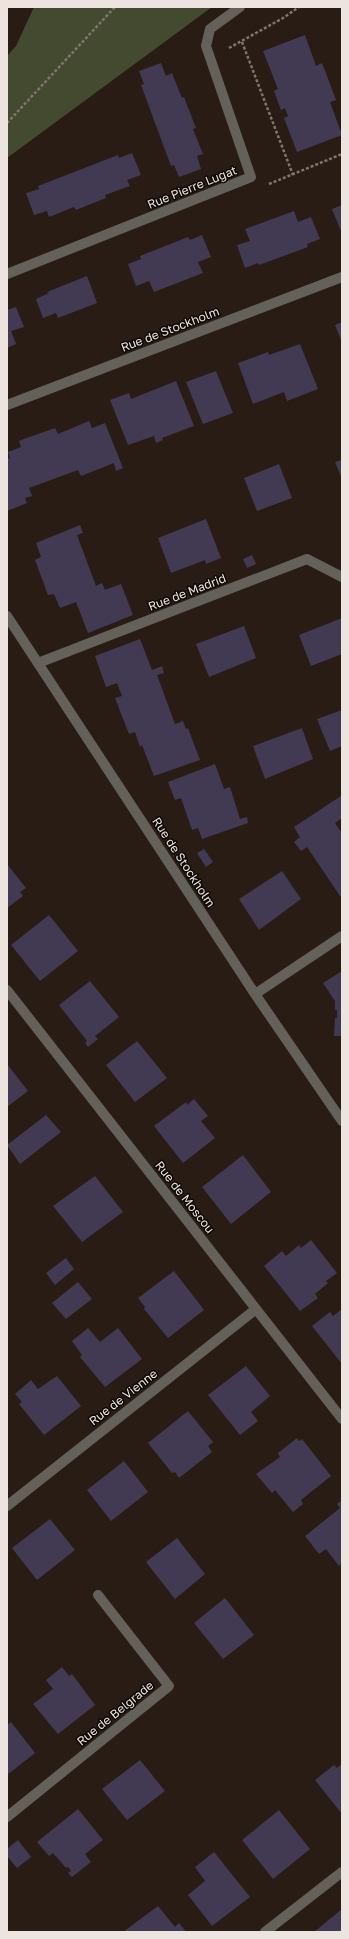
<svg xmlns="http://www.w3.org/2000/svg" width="349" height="1939" viewBox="0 0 349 1939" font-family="'Golos Text',sans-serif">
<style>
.green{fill:#444a2f}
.building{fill:#423a53}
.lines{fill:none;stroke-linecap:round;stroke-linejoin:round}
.path{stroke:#80756f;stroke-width:2.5;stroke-dasharray:3 2;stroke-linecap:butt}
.street{stroke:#64615b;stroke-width:10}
.labels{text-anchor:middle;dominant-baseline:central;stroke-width:3;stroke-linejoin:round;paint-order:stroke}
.street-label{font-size:12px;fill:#ede4e0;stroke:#0d0805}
</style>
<rect width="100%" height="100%" fill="#281c15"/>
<path class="green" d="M 34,7 L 212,7 L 7,158 L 7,56 L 16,46 Z"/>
<path class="building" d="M 305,35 L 316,66 L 322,63 L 336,100 L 330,102 L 342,135 L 297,152 L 284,118 L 288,116 L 285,108 L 281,110 L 274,91 L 278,89 L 263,51 Z
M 161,63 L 166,76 L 172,73 L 182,98 L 184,97 L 196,128 L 193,129 L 203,154 L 197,156 L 201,169 L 179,177 L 174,165 L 171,166 L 141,85 L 144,84 L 139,71 Z
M 132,153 L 141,175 L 127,180 L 130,186 L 105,195 L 106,198 L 76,210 L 74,207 L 49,217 L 47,211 L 34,215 L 26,193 L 39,189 L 38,186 L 118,155 L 119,158 Z
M 342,205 L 342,230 L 341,231 L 332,209 Z
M 294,211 L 298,222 L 311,217 L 320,239 L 307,244 L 308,247 L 259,265 L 258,263 L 245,268 L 237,245 L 250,241 L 245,229 Z
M 202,235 L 211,257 L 198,262 L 203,273 L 154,292 L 149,281 L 136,286 L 128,264 L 141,259 L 140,256 L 188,237 L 190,240 Z
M 87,276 L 97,303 L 58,318 L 56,313 L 43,318 L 36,299 L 49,293 L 47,292 Z
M 16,307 L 24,327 L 11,331 L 16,344 L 7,348 L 7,310 Z
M 342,322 L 342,342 L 335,325 Z
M 300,344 L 318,389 L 287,401 L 284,392 L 253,404 L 238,363 L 268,352 L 269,355 Z
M 216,371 L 233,413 L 203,424 L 186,382 Z
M 176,381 L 194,426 L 162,438 L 163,440 L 156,443 L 154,436 L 128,445 L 110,400 L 129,393 L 131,399 Z
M 89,421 L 92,428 L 105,423 L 123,468 L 116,471 L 114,463 L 81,476 L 78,470 L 29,488 L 32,496 L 25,498 L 27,503 L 7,511 L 7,459 L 10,458 L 8,452 L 21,447 L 19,441 L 24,439 L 55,428 L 58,434 Z
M 342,460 L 342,479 L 335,462 Z
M 279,464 L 292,498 L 257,511 L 244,478 Z
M 206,519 L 221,558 L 206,564 L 205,560 L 171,573 L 158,538 Z
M 80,525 L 83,533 L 77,535 L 96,586 L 102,583 L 105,590 L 121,584 L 133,615 L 88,633 L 76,602 L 60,608 L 54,594 L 48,595 L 35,560 L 41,557 L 36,543 Z
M 252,555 L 256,564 L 247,568 L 243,559 Z
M 342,618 L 342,654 L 311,666 L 299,635 Z
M 244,626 L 256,658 L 209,677 L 196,644 Z
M 140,639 L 152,670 L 162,666 L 164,673 L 157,675 L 175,724 L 183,721 L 186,729 L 188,728 L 200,760 L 154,776 L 142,745 L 140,747 L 135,732 L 129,734 L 127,729 L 115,698 L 122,696 L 117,683 L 106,687 L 95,656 Z
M 342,710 L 342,746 L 330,751 L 317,719 Z
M 302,728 L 313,759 L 265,779 L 253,746 Z
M 215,764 L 224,789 L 230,787 L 240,819 L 247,817 L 248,823 L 202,839 L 198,828 L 192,830 L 181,798 L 175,800 L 168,782 Z
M 341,796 L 342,818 L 335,823 L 342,833 L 342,897 L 340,896 L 307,847 L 301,851 L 294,842 L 300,837 L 294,827 Z
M 204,849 L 213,862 L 206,867 L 197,853 Z
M 7,864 L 26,888 L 20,892 L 23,896 L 7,908 Z
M 282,871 L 301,899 L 259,930 L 239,899 Z
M 49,915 L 78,951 L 40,981 L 11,945 Z
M 342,971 L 342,1036 L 334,1036 L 335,1018 L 337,1018 L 337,1010 L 335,1010 L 335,1001 L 323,983 Z
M 90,981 L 119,1017 L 95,1036 L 98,1039 L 88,1047 L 85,1043 L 87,1041 L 59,1005 Z
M 137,1041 L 167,1078 L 135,1102 L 106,1065 Z
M 7,1064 L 28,1091 L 7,1107 Z
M 194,1099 L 208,1116 L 201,1121 L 215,1138 L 183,1163 L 154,1126 L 186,1102 L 187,1105 Z
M 46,1115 L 61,1132 L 20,1164 L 7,1145 Z
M 243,1155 L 271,1192 L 231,1224 L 202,1187 Z
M 95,1176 L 123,1212 L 82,1242 L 53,1206 Z
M 311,1240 L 337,1273 L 326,1281 L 328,1283 L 315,1294 L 318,1298 L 300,1311 L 264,1266 L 282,1251 L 286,1256 L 299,1245 L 301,1248 Z
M 66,1258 L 74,1269 L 55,1285 L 46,1273 Z
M 174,1271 L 204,1310 L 168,1338 L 144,1309 L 145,1307 L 138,1298 Z
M 78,1282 L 92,1299 L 66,1319 L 52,1303 Z
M 342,1309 L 342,1364 L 312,1326 L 330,1312 L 333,1316 Z
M 88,1328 L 100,1342 L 118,1328 L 142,1359 L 105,1387 L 80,1357 L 82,1355 L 72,1341 Z
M 246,1366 L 270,1396 L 251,1412 L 258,1421 L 240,1435 L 208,1395 Z
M 57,1376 L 81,1406 L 44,1435 L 19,1404 L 22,1402 L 15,1394 L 31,1380 L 38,1389 Z
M 188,1411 L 213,1442 L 208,1446 L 212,1452 L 179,1478 L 175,1472 L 172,1473 L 148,1443 Z
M 297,1438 L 299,1441 L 302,1439 L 331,1476 L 301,1500 L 303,1504 L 293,1512 L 275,1490 L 272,1493 L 256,1474 L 280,1457 L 278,1453 Z
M 124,1461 L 148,1492 L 111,1521 L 87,1490 Z
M 342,1500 L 342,1563 L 339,1566 L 326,1549 L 319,1554 L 305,1536 L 340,1508 L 337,1504 Z
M 50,1519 L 75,1550 L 37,1580 L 12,1548 Z
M 177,1538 L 205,1574 L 175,1599 L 146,1562 Z
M 225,1598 L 254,1635 L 223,1659 L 194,1623 Z
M 62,1667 L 69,1676 L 72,1674 L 95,1705 L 58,1734 L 33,1704 L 53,1689 L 46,1680 Z
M 11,1722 L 35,1753 L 7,1775 L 7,1725 Z
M 140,1760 L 165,1791 L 127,1820 L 102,1789 Z
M 342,1764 L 342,1814 L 315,1780 L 334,1765 L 337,1768 Z
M 78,1809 L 103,1840 L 85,1854 L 91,1862 L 72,1877 L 68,1873 L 71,1871 L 68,1867 L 66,1868 L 53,1853 L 49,1856 L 37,1842 Z
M 279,1810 L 310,1849 L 273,1879 L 242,1840 Z
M 18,1840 L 31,1857 L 17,1868 L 7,1856 L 7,1849 Z
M 214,1852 L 250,1897 L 212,1926 L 188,1895 L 205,1881 L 195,1867 Z
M 158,1906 L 175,1927 L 179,1923 L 186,1932 L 123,1932 Z
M 342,1909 L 342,1932 L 314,1932 Z"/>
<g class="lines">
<path class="path" d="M 242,42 L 293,175
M 229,48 L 283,18 L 299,7
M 7,123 L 115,7
M 269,184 L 342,154"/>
<path class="street" d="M 7,274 L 251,177 L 206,46 L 210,29 L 240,7
M 7,405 L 342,277
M 7,616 L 255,994 L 342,1121
M 38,663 L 307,559 L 342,577
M 7,990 L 342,1419
M 255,994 L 342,936
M 7,1506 L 256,1309
M 7,1817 L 169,1686 L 98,1595
M 265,1932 L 342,1872"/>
</g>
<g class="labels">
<g class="street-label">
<text transform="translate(192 187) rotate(-22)">Rue Pierre Lugat</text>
<text transform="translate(170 329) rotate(-21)">Rue de Stockholm</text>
<text transform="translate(187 592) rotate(-21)">Rue de Madrid</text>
<text transform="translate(184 862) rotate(57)">Rue de Stockholm</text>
<text transform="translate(185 1197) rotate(52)">Rue de Moscou</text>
<text transform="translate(123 1397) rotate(-38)">Rue de Vienne</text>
<text transform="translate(115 1713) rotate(-39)">Rue de Belgrade</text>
</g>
</g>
<rect width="349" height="1939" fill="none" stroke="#ede4e0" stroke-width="16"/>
</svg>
